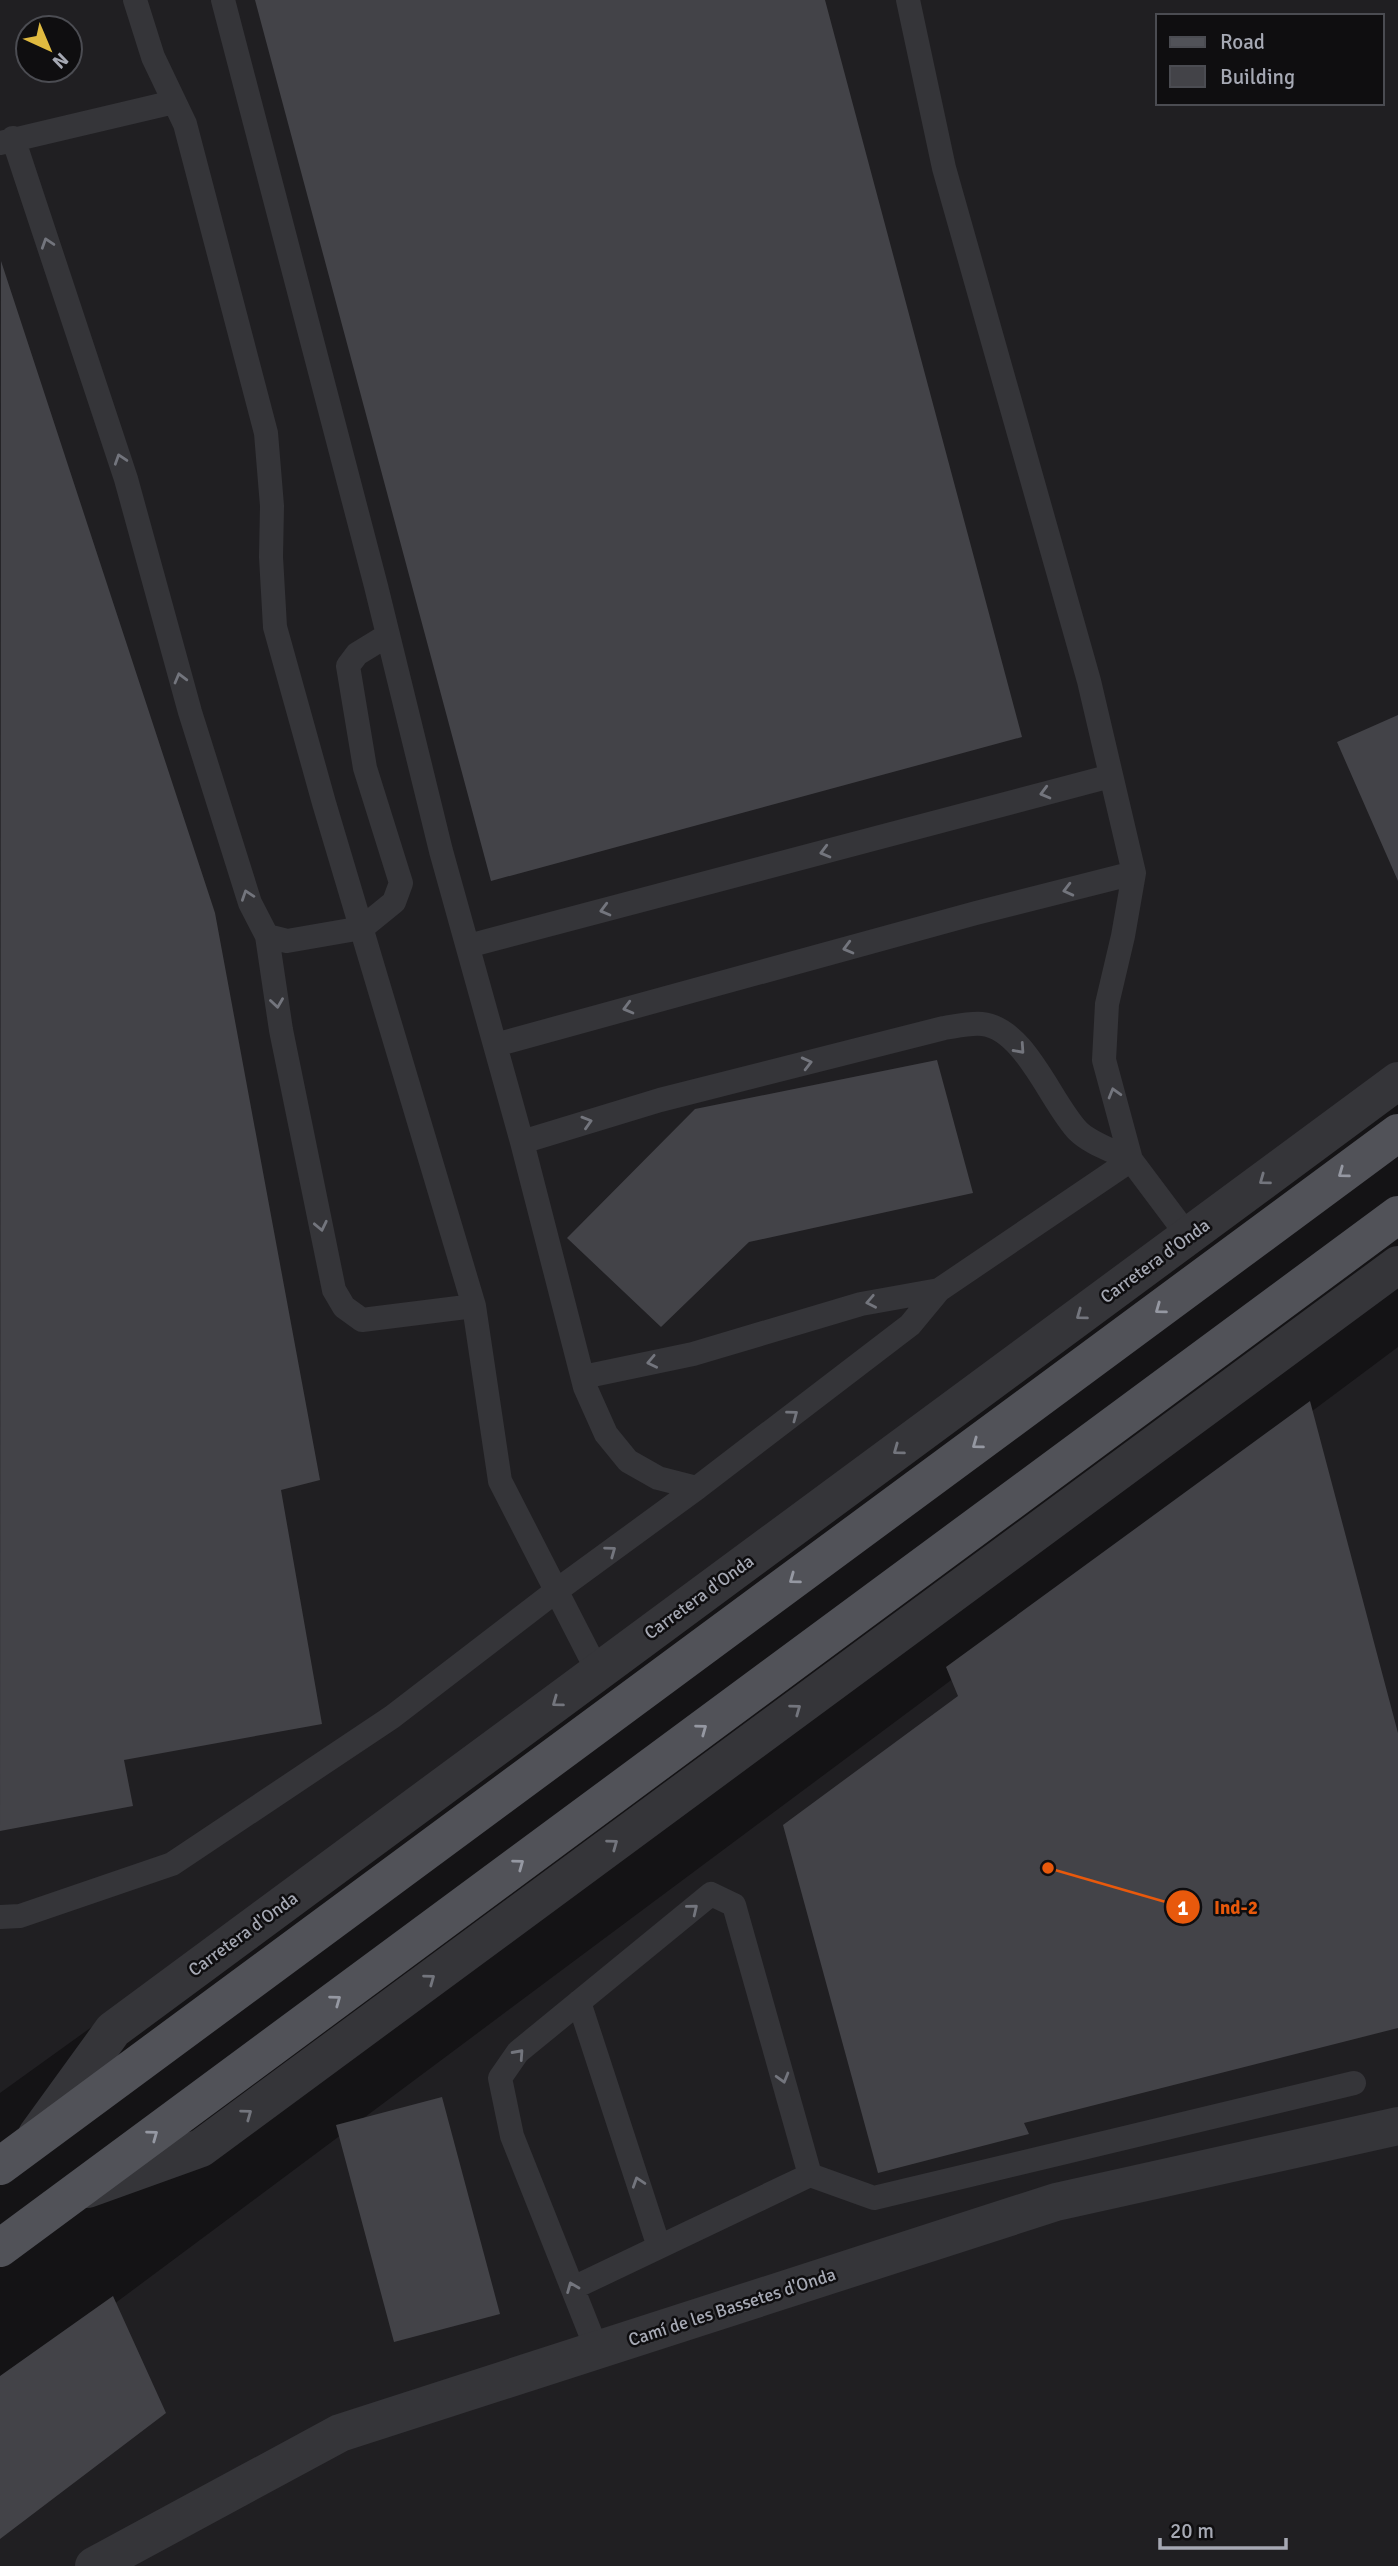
<svg xmlns="http://www.w3.org/2000/svg" width="1398" height="2566" viewBox="0 0 1398 2566" font-family="Signika,sans-serif">
<style>
.built{fill:#201f22;fill-rule:evenodd}
.building{fill:#434348}
.lines{fill:none;stroke-linecap:round;stroke-linejoin:round}
.lane{stroke:#353539;stroke-width:24}
.street{stroke:#353539;stroke-width:38}
.primary{stroke:#515258;stroke-width:38}
.oneway{stroke:#73757d}
.oneway2{stroke:#9598a2}
.labels{text-anchor:middle;dominant-baseline:central;stroke-width:5;stroke-linejoin:round;paint-order:stroke}
.street-label{font-size:18px;fill:#a6a9b4;stroke:#0f0e10}
.leader{fill:none;stroke:#e8590c;stroke-width:2.5}
.callout-dot{fill:#e8590c;stroke:#0f0e10;stroke-width:2.5}
.mark-label{font-size:21px;text-anchor:middle;font-weight:bold;fill:#fff}
.callout-label{font-size:19px;text-anchor:middle;font-weight:bold;fill:#e8590c;stroke:#0f0e10;stroke-width:5;stroke-linejoin:round;paint-order:stroke}
</style>
<rect width="100%" height="100%" fill="#141315"/>
<path class="built" d="M 0,0 L 1398,0 L 1398,1087 L 0,2093 ZM 1158,16 L 1382,16 L 1382,103 L 1158,103 ZM 28,28 L 70,28 L 70,70 L 28,70 Z
M 1398,1347 L 1398,2566 L 0,2566 L 0,2389 Z"/>
<path class="building" d="M 255,0 L 825,0 L 1022,737 L 491,881 Z
M 1,261 L 215,913 L 320,1480 L 281,1490 L 322,1724 L 124,1760 L 133,1806 L 0,1831 Z
M 1398,715 L 1398,881 L 1337,742 Z
M 937,1060 L 973,1193 L 749,1242 L 661,1327 L 567,1238 L 695,1109 Z
M 1310,1401 L 1398,1733 L 1398,2028 L 1024,2123 L 1029,2134 L 878,2173 L 783,1825 L 958,1696 L 946,1667 Z
M 442,2097 L 500,2314 L 394,2342 L 336,2125 Z
M 113,2296 L 166,2413 L 0,2539 L 0,2376 Z"/>
<g class="lines">
<path class="lane" d="M 135,0 L 153,57 L 185,124 L 266,433 L 272,506 L 271,557 L 275,627 L 324,803 L 474,1306 L 500,1481 L 598,1672
M 223,0 L 376,586 L 441,851 L 522,1142 L 585,1387 L 606,1434 L 628,1461 L 658,1478 L 697,1488
M 908,0 L 944,168 L 1089,681 L 1134,873 L 1123,936 L 1107,1004 L 1104,1060 L 1131,1160 L 1188,1236
M 13,138 L 126,479 L 190,712 L 250,903 L 267,936 L 287,941 L 362,928 L 394,902 L 401,883 L 365,768 L 348,666 L 357,654 L 388,635
M 0,143 L 174,102
M 267,936 L 281,1030 L 334,1290 L 344,1307 L 362,1320 L 474,1306
M 468,946 L 1111,776
M 495,1045 L 976,913 L 1134,873
M 522,1142 L 660,1100 L 944,1028 C 957,1026 969,1023 982,1024 C 1025,1028 1051,1103 1078,1131 C 1091,1144 1115,1151 1131,1160
M 583,1377 L 693,1354 L 861,1304 L 939,1290
M 0,1917 L 20,1916 L 172,1864 L 392,1717 L 556,1591 L 697,1488 L 910,1325 L 939,1290 L 1131,1160
M 579,2002 L 659,2247
M 810,2175 L 874,2198 L 1354,2083
M 573,2288 L 810,2175 L 734,1905 L 711,1894 L 518,2052 L 500,2078 L 512,2136 L 597,2350"/>
<path class="street" d="M 37,2135 L 113,2030 L 1398,1081
M 87,2189 L 201,2148 L 1398,1265
M 94,2566 L 340,2433 L 1056,2202 L 1398,2126"/>
<path class="primary" d="M 0,2166 L 1398,1133
M 0,2248 L 1398,1215"/>
</g>
<defs><path id="oneway-chevron" d="M-2-3.5L2.5 0L-2 3.5" fill="none" stroke-width="1.6" stroke-linecap="round" stroke-linejoin="round" transform="scale(1.75)"/></defs>
<g class="oneway">
<use href="#oneway-chevron" transform="translate(47 243) rotate(-108)"/>
<use href="#oneway-chevron" transform="translate(120 459) rotate(-108)"/>
<use href="#oneway-chevron" transform="translate(180 678) rotate(-105)"/>
<use href="#oneway-chevron" transform="translate(1045 793) rotate(165)"/>
<use href="#oneway-chevron" transform="translate(825 852) rotate(165)"/>
<use href="#oneway-chevron" transform="translate(1068 890) rotate(166)"/>
<use href="#oneway-chevron" transform="translate(247 895) rotate(-109)"/>
<use href="#oneway-chevron" transform="translate(605 910) rotate(165)"/>
<use href="#oneway-chevron" transform="translate(848 948) rotate(165)"/>
<use href="#oneway-chevron" transform="translate(277 1003) rotate(82)"/>
<use href="#oneway-chevron" transform="translate(628 1008) rotate(165)"/>
<use href="#oneway-chevron" transform="translate(1020 1049) rotate(48)"/>
<use href="#oneway-chevron" transform="translate(807 1063) rotate(-14)"/>
<use href="#oneway-chevron" transform="translate(1114 1093) rotate(-106)"/>
<use href="#oneway-chevron" transform="translate(587 1122) rotate(-17)"/>
<use href="#oneway-chevron" transform="translate(1264 1180) rotate(144)"/>
<use href="#oneway-chevron" transform="translate(321 1226) rotate(78)"/>
<use href="#oneway-chevron" transform="translate(871 1302) rotate(169)"/>
<use href="#oneway-chevron" transform="translate(1081 1315) rotate(144)"/>
<use href="#oneway-chevron" transform="translate(652 1362) rotate(168)"/>
<use href="#oneway-chevron" transform="translate(793 1415) rotate(-37)"/>
<use href="#oneway-chevron" transform="translate(898 1450) rotate(144)"/>
<use href="#oneway-chevron" transform="translate(611 1551) rotate(-36)"/>
<use href="#oneway-chevron" transform="translate(557 1702) rotate(144)"/>
<use href="#oneway-chevron" transform="translate(796 1709) rotate(-36)"/>
<use href="#oneway-chevron" transform="translate(613 1844) rotate(-36)"/>
<use href="#oneway-chevron" transform="translate(693 1909) rotate(-39)"/>
<use href="#oneway-chevron" transform="translate(430 1979) rotate(-36)"/>
<use href="#oneway-chevron" transform="translate(519 2054) rotate(-48)"/>
<use href="#oneway-chevron" transform="translate(783 2078) rotate(74)"/>
<use href="#oneway-chevron" transform="translate(247 2114) rotate(-36)"/>
<use href="#oneway-chevron" transform="translate(638 2182) rotate(-108)"/>
<use href="#oneway-chevron" transform="translate(572 2287) rotate(-112)"/>
</g>
<g class="oneway2">
<use href="#oneway-chevron" transform="translate(1343 1173) rotate(144)"/>
<use href="#oneway-chevron" transform="translate(1160 1309) rotate(144)"/>
<use href="#oneway-chevron" transform="translate(977 1444) rotate(144)"/>
<use href="#oneway-chevron" transform="translate(794 1579) rotate(144)"/>
<use href="#oneway-chevron" transform="translate(702 1729) rotate(-36)"/>
<use href="#oneway-chevron" transform="translate(519 1864) rotate(-36)"/>
<use href="#oneway-chevron" transform="translate(336 2000) rotate(-36)"/>
<use href="#oneway-chevron" transform="translate(153 2135) rotate(-36)"/>
</g>
<g class="labels">
<g class="street-label">
<text transform="translate(1155 1261) rotate(-36)">Carretera d'Onda</text>
<text transform="translate(699 1597) rotate(-36)">Carretera d'Onda</text>
<text transform="translate(243 1934) rotate(-36)">Carretera d'Onda</text>
<text transform="translate(732 2307) rotate(-18)">Camí de les Bassetes d'Onda</text>
</g>
</g>
<path class="leader" d="M1048 1868L1183 1907"/>
<g class="callout-dot">
<circle cx="1048" cy="1868" r="7"/>
<circle cx="1183" cy="1907" r="18"/>
</g>
<g class="mark-label">
<text x="1183" y="1915">1</text>
</g>
<g class="callout-label">
<text x="1236" y="1914">Ind-2</text>
</g>
<rect x="1156" y="14" width="228" height="91" fill="#0f0e10" stroke="#4b4c52" stroke-width="2"/>
<rect x="1170" y="37" width="35" height="10" fill="#515258" stroke="#4b4c52" stroke-width="2"/>
<text x="1220" y="49" font-size="21" fill="#a6a9b4">Road</text>
<rect x="1170" y="66" width="35" height="21" fill="#434348" stroke="#4b4c52" stroke-width="2"/>
<text x="1220" y="84" font-size="21" fill="#a6a9b4">Building</text>
<g transform="translate(49 49) rotate(136)"><circle r="33" fill="#0f0e10" stroke="#4b4c52" stroke-width="2"/>
<path d="M0-5L12 26L0 18L-12 26Z" fill="#e0ba40"/>
<text y="-10" font-size="19" font-weight="bold" text-anchor="middle" fill="#a6a9b4">N</text>
</g>
<path d="M1160 2538v10h126v-10" fill="none" stroke="#a6a9b4" stroke-width="3.5"/>
<text x="1170" y="2538" font-size="21" fill="#a6a9b4" stroke="#0f0e10" stroke-width="5" paint-order="stroke">20 m</text>
</svg>
